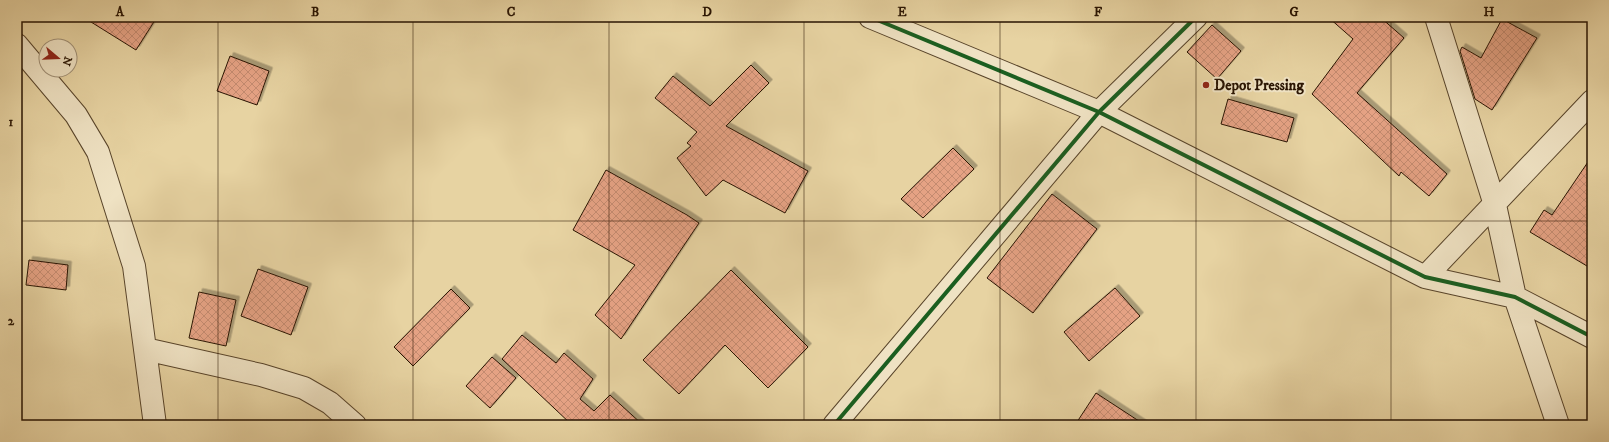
<svg xmlns="http://www.w3.org/2000/svg" width="1609" height="442" viewBox="0 0 1609 442" font-family="'IM FELL DW Pica',serif">
<style>
.building{fill:url(#building-cross-hatch);stroke:#291402;filter:url(#shadow)}
.lines{fill:none;stroke-linecap:round;stroke-linejoin:round}
.street-casing{stroke:#58442a;stroke-width:24}
.street{stroke:#efe2c3;stroke-width:22}
.cycleway-casing{stroke:#efe2c3;stroke-width:6}
.cycleway{stroke:#1b5e20;stroke-width:4}
.grid{fill:none;stroke:#291402;stroke-width:1;stroke-opacity:0.55}
.poi-dot{fill:#8f2418;stroke:#efe2c3;stroke-width:1.5}
.labels{text-anchor:middle;dominant-baseline:central;stroke-width:4;stroke-linejoin:round;paint-order:stroke}
.poi-label{font-size:15px;font-weight:bold;fill:#291402;stroke:#efe2c3;text-anchor:start}
.neatline{fill:none;stroke:#291402;stroke-width:1.5}
.grid-label{font-size:13px;text-anchor:middle;font-weight:bold;fill:#291402}
</style>
<defs>
<pattern id="building-cross-hatch" width="8" height="8" patternUnits="userSpaceOnUse"><rect width="8" height="8" fill="#e5a284"/><path d="M0 0l8 8M0 8l8-8" fill="none" stroke="#c48b70"/></pattern>
<filter id="shadow"><feDropShadow dx="3.5" dy="-3.5" stdDeviation="0" flood-color="#0004"/></filter>
</defs>
<rect width="100%" height="100%" fill="#e7d3a2"/>
<filter id="stains"><feTurbulence type="fractalNoise" baseFrequency=".005" numOctaves="4"/><feColorMatrix values="0 0 0 0 .2 0 0 0 0 .09 0 0 0 0 .02 0 0 0 .5 -.17"/></filter>
<radialGradient id="worn" r=".72"><stop offset=".6" stop-color="#630" stop-opacity="0"/><stop offset="1" stop-color="#630" stop-opacity=".3"/></radialGradient>
<path class="building" d="M 83,17 L 157,17 L 136,50 Z
M 1328,17 L 1380,17 L 1404,38 L 1357,93 L 1447,174 L 1429,196 L 1401,172 L 1399,176 L 1312,94 L 1353,39 Z
M 1502,19 L 1537,38 L 1492,110 L 1475,99 L 1460,51 L 1462,47 L 1481,58 Z
M 1212,25 L 1241,51 L 1217,79 L 1187,52 Z
M 230,56 L 269,71 L 257,105 L 217,91 Z
M 751,65 L 769,83 L 726,126 L 808,171 L 785,213 L 723,180 L 706,196 L 677,158 L 691,146 L 687,143 L 697,132 L 655,98 L 673,76 L 710,106 Z
M 1228,99 L 1294,118 L 1287,142 L 1221,124 Z
M 953,148 L 974,169 L 923,218 L 901,199 Z
M 1592,156 L 1592,269 L 1530,232 L 1544,210 L 1552,215 Z
M 606,170 L 687,215 L 699,223 L 621,339 L 595,315 L 635,265 L 573,230 Z
M 1052,194 L 1097,229 L 1033,313 L 987,278 Z
M 29,260 L 68,265 L 66,290 L 26,285 Z
M 258,269 L 308,287 L 291,335 L 241,316 Z
M 731,270 L 808,347 L 768,388 L 725,345 L 679,394 L 643,360 Z
M 1115,288 L 1140,316 L 1089,361 L 1064,332 Z
M 451,289 L 470,308 L 413,366 L 394,347 Z
M 199,292 L 236,300 L 226,346 L 189,338 Z
M 522,335 L 556,363 L 564,353 L 593,379 L 580,399 L 594,411 L 610,395 L 643,425 L 572,425 L 502,359 Z
M 492,357 L 516,378 L 490,408 L 466,386 Z
M 1096,393 L 1145,425 L 1075,425 Z"/>
<g class="lines">
<defs>
<path id="street" d="M 870,17 L 1099,112 L 1425,277 L 1515,297 L 1592,337
M 1436,17 L 1495,205 L 1515,297 L 1558,425
M 17,45 L 76,115 L 98,152 L 134,266 L 155,425
M 1425,277 L 1592,101
M 145,349 L 261,375 L 304,388 L 330,403 L 355,425
M 834,425 L 1099,112 L 1196,17"/>
</defs>
<use href="#street" class="street-casing"/>
<use href="#street" class="street"/>
<defs>
<path id="cycleway" d="M 870,17 L 1099,112 L 1425,277 L 1515,297 L 1592,337
M 834,425 L 1099,112 L 1196,17"/>
</defs>
<use href="#cycleway" class="cycleway-casing"/>
<use href="#cycleway" class="cycleway"/>
</g>
<path class="grid" d="M 218,17 L 218,425M 413,17 L 413,425M 609,17 L 609,425M 804,17 L 804,425M 1000,17 L 1000,425M 1196,17 L 1196,425M 1391,17 L 1391,425M 17,221 L 1592,221"/>
<circle class="poi-dot" cx="1206" cy="85" r="4"/>
<g class="labels">
<g class="poi-label">
<text x="1214" y="85">Depot Pressing</text>
</g>
</g>
<rect width="1609" height="442" fill="none" stroke="#e7d3a2" stroke-width="44"/>
<g transform="translate(58 58) rotate(109)"><circle r="19" fill="#efe2c3" stroke="#a09076"/>
<path d="M0-3L7 15L0 10L-7 15Z" fill="#8f2418"/>
<text y="-6" font-size="11" font-weight="bold" text-anchor="middle" fill="#291402">N</text>
</g>
<rect x="22" y="22" width="1565" height="398" class="neatline"/>
<g class="grid-label">
<text x="120" y="16">A</text>
<text x="315" y="16">B</text>
<text x="511" y="16">C</text>
<text x="707" y="16">D</text>
<text x="902" y="16">E</text>
<text x="1098" y="16">F</text>
<text x="1294" y="16">G</text>
<text x="1489" y="16">H</text>
<text x="11" y="126">1</text>
<text x="11" y="325">2</text>
</g>
<rect width="100%" height="100%" filter="url(#stains)"/>
<rect width="100%" height="100%" fill="url(#worn)"/>
</svg>
